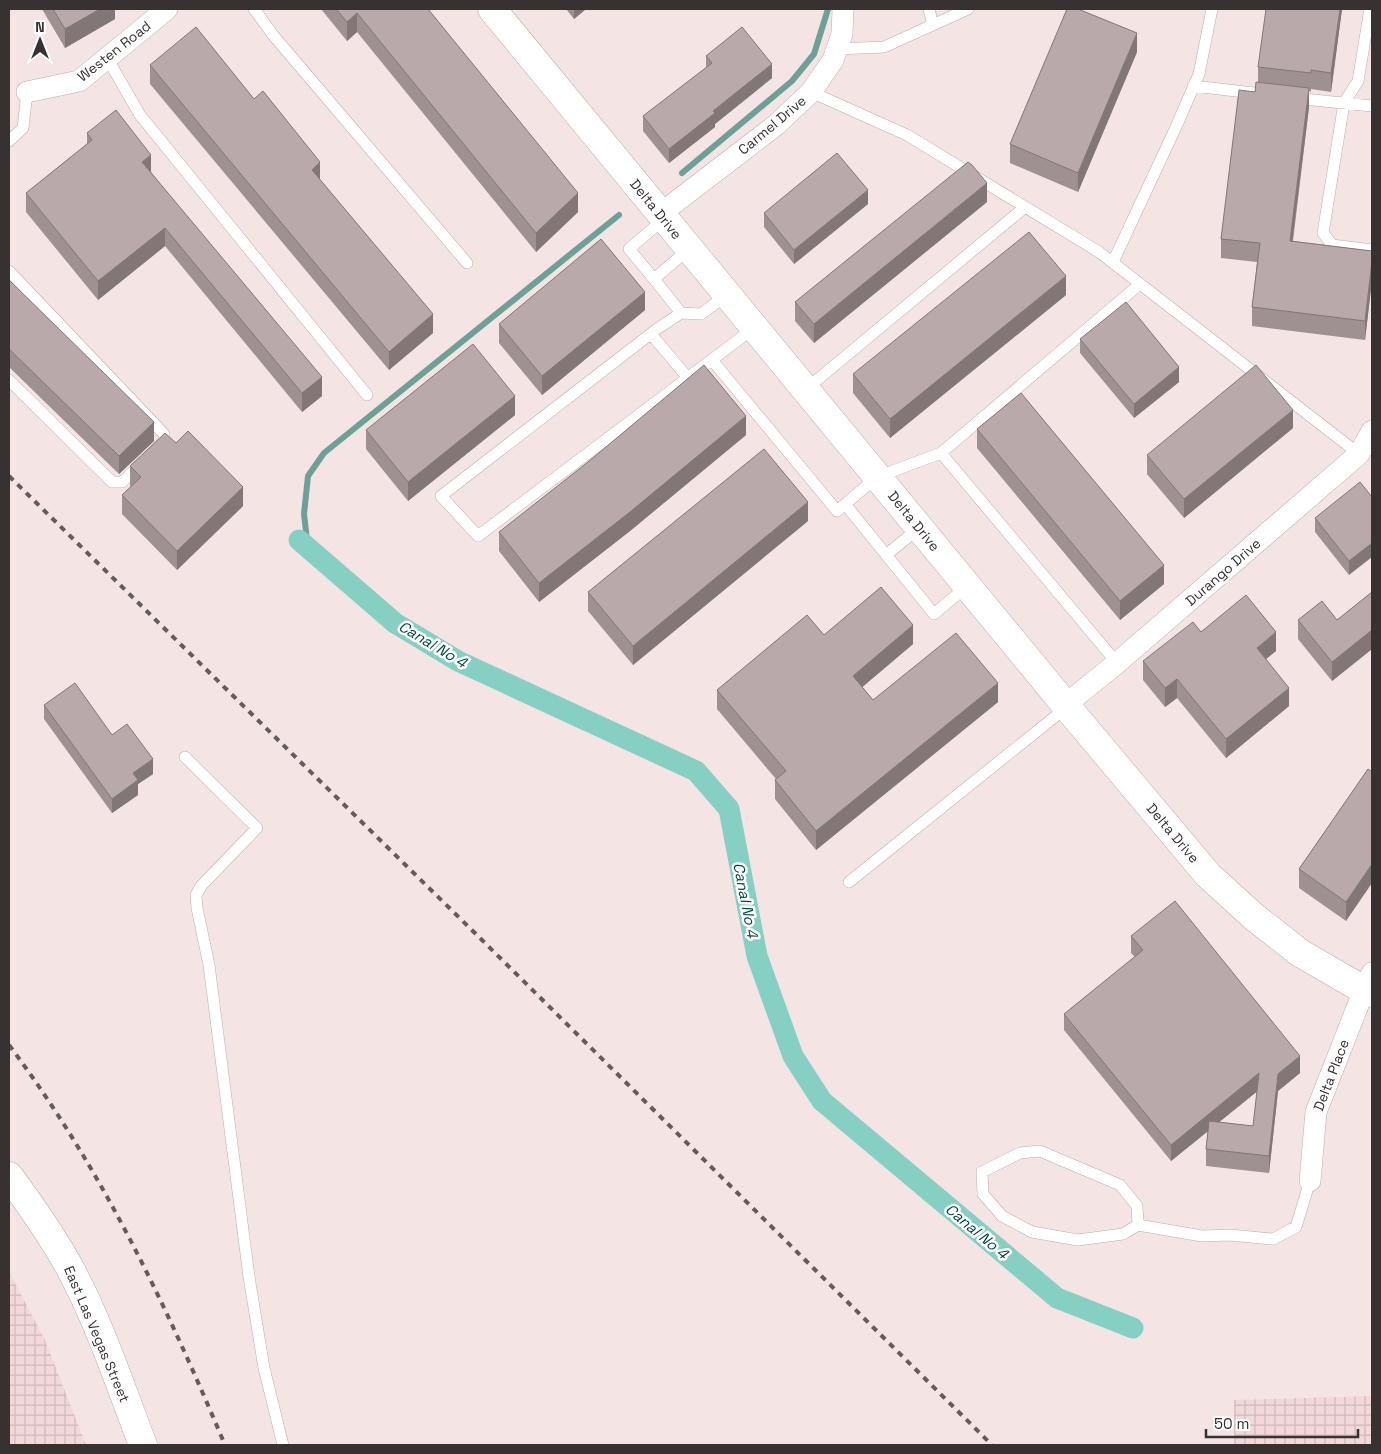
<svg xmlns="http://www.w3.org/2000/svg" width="1381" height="1454" viewBox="0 0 1381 1454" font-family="'Space Grotesk',sans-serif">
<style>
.industrial{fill:url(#industrial-grid)}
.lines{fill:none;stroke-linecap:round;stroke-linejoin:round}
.stream{stroke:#6fa097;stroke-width:6}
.canal{stroke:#86cfc3;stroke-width:21}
.service-casing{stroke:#bdadae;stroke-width:12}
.minor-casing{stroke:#bdadae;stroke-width:22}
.tertiary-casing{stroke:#bdadae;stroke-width:29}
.secondary-casing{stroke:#bdadae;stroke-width:29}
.service{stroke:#fff;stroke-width:11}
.minor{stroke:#fff;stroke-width:21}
.tertiary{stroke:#fff;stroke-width:28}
.secondary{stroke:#fff;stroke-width:28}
.rail{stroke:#645b5b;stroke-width:4;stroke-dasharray:6 6;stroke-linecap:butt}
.wall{fill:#9f9192;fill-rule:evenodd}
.shaded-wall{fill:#827677}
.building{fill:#b9a9aa;stroke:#827677}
.labels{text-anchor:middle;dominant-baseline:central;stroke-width:5;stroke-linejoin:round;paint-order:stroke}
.street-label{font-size:14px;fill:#383131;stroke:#fff}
.water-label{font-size:15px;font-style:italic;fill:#044941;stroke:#fff}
</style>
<defs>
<pattern id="industrial-grid" width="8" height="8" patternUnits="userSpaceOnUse" patternTransform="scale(1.25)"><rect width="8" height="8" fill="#f2d8d9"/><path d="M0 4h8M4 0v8" fill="none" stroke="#d0babb"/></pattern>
</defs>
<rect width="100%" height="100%" fill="#f4e4e4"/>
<path class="industrial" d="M 9,1272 L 45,1340 L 86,1445 L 9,1445 Z
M 1372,1396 L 1372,1445 L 1234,1445 L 1234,1400 Z"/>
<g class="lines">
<path class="stream" d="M 682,173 L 792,81 L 814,54 L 828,9
M 308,549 L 304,514 L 308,476 L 324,453 L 619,215"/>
<path class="canal" d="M 299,540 L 395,623 L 458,661 L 696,771 L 729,809 L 757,956 L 793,1056 L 822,1101 L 1057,1298 L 1133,1328"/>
<defs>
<path id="service" d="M 254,9 L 273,35 L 467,263
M 929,9 L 933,25
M 1370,9 L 1358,81 L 1344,103 L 1323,233 L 1332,245 L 1372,250
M 837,49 L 884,47 L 968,9
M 107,58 L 140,115 L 367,395
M 1193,86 L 1254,93
M 811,92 L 907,135 L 1099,252 L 1359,454
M 1294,98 L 1372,106
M 9,141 L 23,128 L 27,92
M 664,219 L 629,249 L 654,279 L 689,249
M 1113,262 L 1176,127 L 1199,74 L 1212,9
M 9,271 L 164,434 L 164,442 L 159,447
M 654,279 L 681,313 L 657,329 L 441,496 L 478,536 L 754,328
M 681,313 L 701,314 L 727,295
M 651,334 L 688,378
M 712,360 L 837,511 L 877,477 L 941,453
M 9,380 L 112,482 L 122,482 L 140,465
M 805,390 L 1025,207
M 845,504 L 934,614 L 967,586
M 886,555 L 919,528
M 1117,663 L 941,453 L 1140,284
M 185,757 L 257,828 L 201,886 L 196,895 L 197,908 L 209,965 L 249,1277 L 264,1368 L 283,1445
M 849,882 L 1067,707
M 1138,1225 L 1137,1206 L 1120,1185 L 1040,1151 L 1020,1153 L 982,1172 L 983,1194 L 1002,1216 L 1032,1232 L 1078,1240 L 1123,1234 L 1138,1225 L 1202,1236 L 1230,1235 L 1273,1239 L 1296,1227 L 1310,1181"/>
<path id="minor" d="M 27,92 L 79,81 L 167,9
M 660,214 L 776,125 L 811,92 L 833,60 L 842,34 L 843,9
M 1065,705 L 1117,663 L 1359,454 L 1372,431
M 1310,1181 L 1316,1112 L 1364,990 L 1372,973"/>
<path id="tertiary" d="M 9,1176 C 32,1207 54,1238 72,1272 C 101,1327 121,1388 143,1445"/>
<path id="secondary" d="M 492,9 L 1067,707 L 1208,875 L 1253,916 L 1300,953 L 1364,990 L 1372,993"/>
</defs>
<use href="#service" class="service-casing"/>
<use href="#minor" class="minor-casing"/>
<use href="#tertiary" class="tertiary-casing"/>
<use href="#secondary" class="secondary-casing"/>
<use href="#service" class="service"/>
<use href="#minor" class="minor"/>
<use href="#tertiary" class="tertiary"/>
<use href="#secondary" class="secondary"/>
<path class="rail" d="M 9,476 L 482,940 L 992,1445
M 9,1045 C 101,1167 166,1305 225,1445"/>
</g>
<path class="wall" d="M 42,9 L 115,9 L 115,19 L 65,48 Z
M 321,9 L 428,9 L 578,212 L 536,252 L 357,32 L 347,41 Z
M 566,9 L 586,9 L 574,19 Z
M 1342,9 L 1331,92 L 1311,89 L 1311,92 L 1309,91 L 1309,107 L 1293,241 L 1372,251 L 1372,280 L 1365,340 L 1252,326 L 1252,307 L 1257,262 L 1221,258 L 1221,239 L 1255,92 L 1258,82 L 1258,67 Z
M 1137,52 L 1078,192 L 1010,163 L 1010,144 Z
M 706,56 L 772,78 L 715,124 L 715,127 L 669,163 L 643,131 L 643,116 L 706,68 Z
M 150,65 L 254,99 L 320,180 L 433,333 L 389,370 L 150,84 Z
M 87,133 L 151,172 L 322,396 L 302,412 L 165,246 L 98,300 L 26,212 L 26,193 L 87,144 Z
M 987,202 L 814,343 L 795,321 L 795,302 Z
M 868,204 L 794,264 L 764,227 L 764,213 Z
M 9,280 L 154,441 L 119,474 L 9,367 Z
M 1066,295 L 890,438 L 853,393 L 853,374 Z
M 645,310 L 542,395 L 499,343 L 499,324 Z
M 1080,339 L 1179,382 L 1134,418 L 1080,353 Z
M 515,415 L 408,501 L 366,449 L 366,430 Z
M 1293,428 L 1184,518 L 1147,474 L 1147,455 Z
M 977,429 L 1164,584 L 1120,620 L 977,448 Z
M 746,435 L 630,531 L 539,602 L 499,551 L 499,532 Z
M 176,443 L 243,506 L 177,570 L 122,514 L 122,495 L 131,487 L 130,485 L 130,466 Z
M 1372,497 L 1349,575 L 1315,532 L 1315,518 Z
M 808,521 L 633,665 L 588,611 L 588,592 Z
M 1372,592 L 1372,649 L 1332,681 L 1298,639 L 1298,620 L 1337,620 Z
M 1201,632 L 1276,651 L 1266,659 L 1289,706 L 1226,758 L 1177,698 L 1165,707 L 1143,680 L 1143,661 Z
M 824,635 L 913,644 L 862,687 L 873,700 L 998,702 L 816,850 L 775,799 L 775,780 L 776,779 L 717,709 L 717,690 Z
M 44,705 L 112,735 L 153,774 L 138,784 L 138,795 L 112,813 L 44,719 Z
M 1368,769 L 1346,921 L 1299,888 L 1299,869 Z
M 1131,936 L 1300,1073 L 1278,1091 L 1269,1173 L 1206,1166 L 1206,1149 L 1208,1131 L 1171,1161 L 1064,1030 L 1064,1014 L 1135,957 L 1131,953 ZM 1257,1091 L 1253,1126 L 1219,1122 Z"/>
<path class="shaded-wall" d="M 100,9 L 115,9 L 115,19 L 65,48 L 65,29 Z
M 574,9 L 586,9 L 574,19 Z
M 1340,9 L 1342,9 L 1331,92 L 1331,73 Z
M 357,13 L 357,32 L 347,41 L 347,22 Z
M 1137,33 L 1137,52 L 1078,192 L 1078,173 Z
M 772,64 L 772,78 L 715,124 L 715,127 L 669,163 L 669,149 L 713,111 Z
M 1309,88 L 1309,107 L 1290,260 L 1290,241 Z
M 151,155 L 151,174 L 142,162 Z
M 320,162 L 320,181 L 312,170 Z
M 987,183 L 987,202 L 814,343 L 814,324 Z
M 868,190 L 868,204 L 794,264 L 794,250 Z
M 578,193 L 578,212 L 536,252 L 536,233 Z
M 165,228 L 165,246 L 98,300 L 98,281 Z
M 1372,261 L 1372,280 L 1365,340 L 1365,321 Z
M 1066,276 L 1066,295 L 890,438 L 890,419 Z
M 645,292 L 645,310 L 542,395 L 542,376 Z
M 433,314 L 433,333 L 389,370 L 389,352 Z
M 1179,367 L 1179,382 L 1134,418 L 1134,404 Z
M 322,377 L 322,396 L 302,412 L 302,393 Z
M 515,396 L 515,415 L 408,501 L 408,482 Z
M 1293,410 L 1293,428 L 1184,518 L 1184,499 Z
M 746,416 L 746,435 L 630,531 L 539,602 L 539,583 Z
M 154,422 L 154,441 L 119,474 L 119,456 Z
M 243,487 L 243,506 L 177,570 L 177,551 Z
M 808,502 L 808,521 L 633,665 L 633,646 Z
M 1372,543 L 1372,557 L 1349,575 L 1349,561 Z
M 1164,565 L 1164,584 L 1120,620 L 1120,601 Z
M 913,625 L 913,644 L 853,695 L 853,676 Z
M 1372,630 L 1372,649 L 1332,681 L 1332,662 Z
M 1276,632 L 1276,651 L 1257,666 L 1257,648 Z
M 1177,679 L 1177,698 L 1165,707 L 1165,688 Z
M 998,683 L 998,702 L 816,850 L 816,831 Z
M 1289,688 L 1289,706 L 1226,758 L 1226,739 Z
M 153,759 L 153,774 L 138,784 L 138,795 L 112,813 L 112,799 L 133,773 Z
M 1372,864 L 1372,883 L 1346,921 L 1346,902 Z
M 1300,1056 L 1300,1073 L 1278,1091 L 1269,1173 L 1269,1156 L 1278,1074 Z
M 1259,1073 L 1259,1090 L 1171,1161 L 1171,1145 Z"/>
<path class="building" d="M 53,9 L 100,9 L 65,29 Z
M 336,9 L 428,9 L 578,193 L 536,233 L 357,13 L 347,22 Z
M 1067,9 L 1078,9 L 1137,33 L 1078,173 L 1010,144 Z
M 1266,9 L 1340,9 L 1331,73 L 1311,70 L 1311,73 L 1258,67 Z
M 196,27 L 254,99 L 263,91 L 320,162 L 312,170 L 433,314 L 389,352 L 150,65 Z
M 742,27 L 772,64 L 713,111 L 715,113 L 669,149 L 643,116 L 712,63 L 706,56 Z
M 1256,82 L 1309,88 L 1290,241 L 1372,251 L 1372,261 L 1365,321 L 1252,307 L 1260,243 L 1221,239 L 1239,90 L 1255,92 Z
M 116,110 L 151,155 L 142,162 L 322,377 L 302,393 L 165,228 L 98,281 L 26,193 L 92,140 L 87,133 Z
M 837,153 L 868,190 L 794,250 L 764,213 Z
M 968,162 L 972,165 L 987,183 L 814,324 L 795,302 Z
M 1029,232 L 1066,276 L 890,419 L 853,374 Z
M 601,239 L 645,292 L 542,376 L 499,324 Z
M 9,280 L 154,422 L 119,456 L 9,349 Z
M 1126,302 L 1179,367 L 1134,404 L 1080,339 Z
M 473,344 L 515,396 L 408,482 L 366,430 Z
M 704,365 L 746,416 L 630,512 L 539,583 L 499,532 L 588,462 Z
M 1256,365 L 1293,410 L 1184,499 L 1147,455 Z
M 1021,393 L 1164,565 L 1120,601 L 977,429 Z
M 188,431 L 243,487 L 177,551 L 122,495 L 141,477 L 130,466 L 165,433 L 176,443 Z
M 764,449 L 808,502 L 633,646 L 588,592 Z
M 1360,482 L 1372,497 L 1372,543 L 1349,561 L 1315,518 Z
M 881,587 L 913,625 L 853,676 L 873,700 L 956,633 L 998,683 L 816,831 L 775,780 L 786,771 L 717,690 L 807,615 L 824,635 Z
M 1372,592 L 1372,630 L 1332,662 L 1298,620 L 1322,601 L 1337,620 Z
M 1246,595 L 1276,632 L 1257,648 L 1289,688 L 1226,739 L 1177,679 L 1165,688 L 1143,661 L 1193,622 L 1201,632 Z
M 75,683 L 112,735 L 127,724 L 153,759 L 133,773 L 138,780 L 112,799 L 44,705 Z
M 1368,769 L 1372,772 L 1372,864 L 1346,902 L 1299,869 Z
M 1175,901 L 1300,1056 L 1278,1074 L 1269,1156 L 1206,1149 L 1209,1121 L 1253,1126 L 1259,1073 L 1171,1145 L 1064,1014 L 1143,950 L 1131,936 Z"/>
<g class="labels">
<g class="street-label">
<text transform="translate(114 51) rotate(-38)">Westen Road</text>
<text transform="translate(772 125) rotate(-40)">Carmel Drive</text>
<text transform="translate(656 209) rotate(51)">Delta Drive</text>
<text transform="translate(914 521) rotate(51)">Delta Drive</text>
<text transform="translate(1223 572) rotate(-41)">Durango Drive</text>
<text transform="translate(1173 833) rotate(50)">Delta Drive</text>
<text transform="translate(1331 1075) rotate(-69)">Delta Place</text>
<text transform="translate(97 1334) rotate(67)">East Las Vegas Street</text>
</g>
<g class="water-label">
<text transform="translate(433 644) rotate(31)">Canal No 4</text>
<text transform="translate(746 900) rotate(79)">Canal No 4</text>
<text transform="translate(977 1231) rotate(40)">Canal No 4</text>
</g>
</g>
<rect width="1381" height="1454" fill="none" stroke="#383131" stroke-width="20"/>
<g transform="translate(40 40)" stroke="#ffffff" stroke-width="4" paint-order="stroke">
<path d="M0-4L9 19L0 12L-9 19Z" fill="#383131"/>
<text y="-8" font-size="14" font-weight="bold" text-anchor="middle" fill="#383131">N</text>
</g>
<path d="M1206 1429v8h152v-8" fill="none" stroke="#383131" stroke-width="2.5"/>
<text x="1214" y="1429" font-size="15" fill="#383131" stroke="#ffffff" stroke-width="4" paint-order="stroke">50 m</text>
</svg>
